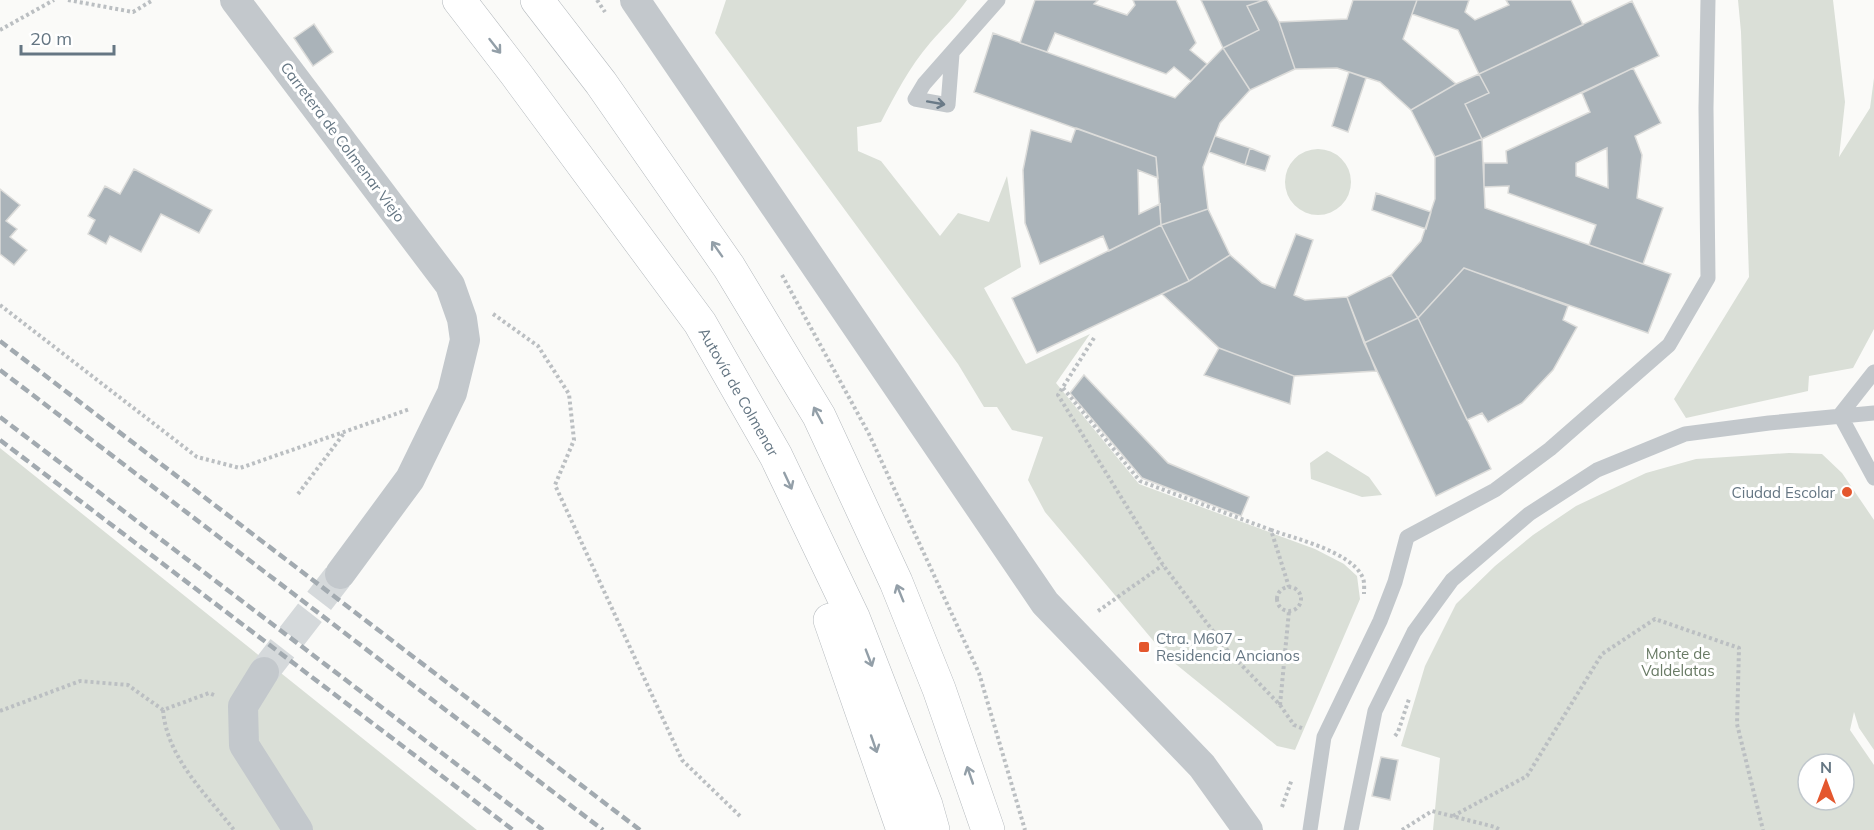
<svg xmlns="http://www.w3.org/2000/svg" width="1874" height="830" viewBox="0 0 1874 830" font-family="Mulish,sans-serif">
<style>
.green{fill:#dadfd7;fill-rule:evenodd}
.building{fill:#aab3b9;stroke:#dcdcda;stroke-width:1.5;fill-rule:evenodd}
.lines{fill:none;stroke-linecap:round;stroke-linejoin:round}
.minor-tunnel{stroke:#d5d9db;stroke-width:30;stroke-dasharray:30 15;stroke-linecap:butt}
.motorway-casing{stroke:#b4b9bd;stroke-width:34}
.path{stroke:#bbbfc2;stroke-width:4;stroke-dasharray:3 3;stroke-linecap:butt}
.service{stroke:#c3c8cc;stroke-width:15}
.minor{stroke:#c3c8cc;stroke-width:30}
.motorway{stroke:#fff;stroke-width:33}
.rail{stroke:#a2aab0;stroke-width:4.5;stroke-dasharray:9 4.5;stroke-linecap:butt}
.oneway{stroke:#939fa8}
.oneway2{stroke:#6a7a87}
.poi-dot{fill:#e4572e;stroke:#fff;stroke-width:2}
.labels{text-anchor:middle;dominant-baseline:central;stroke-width:6;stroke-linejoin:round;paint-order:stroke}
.street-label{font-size:15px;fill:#657683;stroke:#fff}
.poi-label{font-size:15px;fill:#657683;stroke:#fff;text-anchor:end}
.park-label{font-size:15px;fill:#687a64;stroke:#fff}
</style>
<rect width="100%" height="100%" fill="#fafaf8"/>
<path class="green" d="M 726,0 L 967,0 C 956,16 943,28 930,43 C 910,66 895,95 881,122 L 857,127 L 858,151 L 881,161 L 940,236 L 958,213 L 989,222 L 1007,176 L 1021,267 L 984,288 L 1026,364 L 1090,334 L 1056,383 L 1139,484 L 1315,549 L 1344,564 L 1357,576 L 1360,599 L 1295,750 L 1277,746 L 1167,657 L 1045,512 L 1028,480 L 1043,437 L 1012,430 L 997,407 L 984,407 L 958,364 L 715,33 Z
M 1738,0 L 1833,0 L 1845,102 L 1839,157 L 1870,108 L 1874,78 L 1874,329 L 1853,368 L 1809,376 L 1808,391 L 1686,418 L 1674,399 L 1749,277 L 1741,32 Z
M1285 182a33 33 0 1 1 66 0a33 33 0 1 1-66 0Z
M 0,448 L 477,830 L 0,830 Z
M 1327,451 L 1369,477 L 1382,495 L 1362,497 L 1311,479 L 1310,463 Z
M 1789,453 L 1822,454 L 1842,473 L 1874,520 L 1874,750 L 1859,728 L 1854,712 L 1850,730 L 1874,765 L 1874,830 L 1433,830 L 1440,758 L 1401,746 L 1425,666 L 1456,604 L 1495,566 L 1533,535 L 1576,506 L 1646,473 L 1696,459 ZM 1808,764 L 1844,764 L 1844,800 L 1808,800 Z"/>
<path class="building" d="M 1035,0 L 1098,0 L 1094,4 L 1127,15 L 1135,5 L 1133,0 L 1176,0 L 1196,43 L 1190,50 L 1207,64 L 1191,81 L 1174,67 L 1166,74 L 1055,33 L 1047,52 L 1020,43 Z
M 1201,0 L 1264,0 L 1247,6 L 1259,30 L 1223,48 Z
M 1264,0 L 1267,0 L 1279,22 L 1295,69 L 1250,90 L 1223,48 L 1259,30 L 1247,6 Z
M 1353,0 L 1417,0 L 1403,39 L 1456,84 L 1411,110 L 1380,82 L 1337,68 L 1295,69 L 1279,22 L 1347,19 Z
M 1417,0 L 1469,0 L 1465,12 L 1475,20 L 1509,5 L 1506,0 L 1571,0 L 1583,25 L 1479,74 L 1458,30 L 1412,14 Z
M 1632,1 L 1659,56 L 1482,139 L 1465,104 L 1489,93 L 1479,74 Z
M 314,24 L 333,52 L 313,66 L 294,38 Z
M 993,33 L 1175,98 L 1223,48 L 1250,90 L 1220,123 L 1203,167 L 1208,209 L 1161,225 L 1156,157 L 974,92 Z
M 1633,68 L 1661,123 L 1635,136 L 1642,155 L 1637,198 L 1663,208 L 1643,264 L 1589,245 L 1596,225 L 1508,193 L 1509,186 L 1484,187 L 1484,163 L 1507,163 L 1506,151 L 1590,112 L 1582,93 ZM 1607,148 L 1608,188 L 1576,176 L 1576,163 Z
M 1349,72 L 1366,78 L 1348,132 L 1332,126 Z
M 1479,74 L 1489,93 L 1465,104 L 1482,139 L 1435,157 L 1411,110 L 1456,84 Z
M 1076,128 L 1156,157 L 1158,178 L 1138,170 L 1139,214 L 1160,204 L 1161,225 L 1109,251 L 1103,236 L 1040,264 L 1025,223 L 1023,170 L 1031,130 L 1071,142 Z
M 1215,136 L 1250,148 L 1245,165 L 1209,152 Z
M 1482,139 L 1485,208 L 1671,274 L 1648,333 L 1464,268 L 1418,318 L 1391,275 L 1421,241 L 1435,199 L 1435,157 Z
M 1250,148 L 1270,156 L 1265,171 L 1245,165 Z
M 134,169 L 212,210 L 199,233 L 161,214 L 141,252 L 110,236 L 106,244 L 88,234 L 95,220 L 88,216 L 105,186 L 120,194 Z
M 0,189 L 20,205 L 6,221 L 17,229 L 10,237 L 27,250 L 14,265 L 0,254 Z
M 1376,193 L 1431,212 L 1426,229 L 1372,210 Z
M 1208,209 L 1230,255 L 1189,281 L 1161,225 Z
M 1161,225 L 1189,281 L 1037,353 L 1012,298 Z
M 1296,234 L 1313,240 L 1294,295 L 1305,300 L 1347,297 L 1376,371 L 1294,376 L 1219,348 L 1162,294 L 1189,281 L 1230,255 L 1262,283 L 1275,288 Z
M 1464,268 L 1568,306 L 1563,320 L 1577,327 L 1553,370 L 1522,403 L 1488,422 L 1482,413 L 1467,420 L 1418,318 Z
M 1391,275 L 1418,318 L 1364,343 L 1347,297 Z
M 1418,318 L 1491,469 L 1436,496 L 1364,343 Z
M 1219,348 L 1294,376 L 1290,404 L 1204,375 Z
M 1084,375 L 1168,463 L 1249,497 L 1241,516 L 1142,478 L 1070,393 Z
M 1381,757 L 1398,760 L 1390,800 L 1372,796 Z"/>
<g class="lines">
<path class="minor-tunnel" d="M 264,672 L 340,574"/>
<defs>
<g id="motorway">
<path id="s1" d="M 459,0 L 516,74 L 700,323 L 776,456 L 853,617 L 926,805 L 933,830"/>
<path d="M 537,0 L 601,83 L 729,267 L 819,416 L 896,582 L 939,689 L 988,830"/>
<path d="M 830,620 L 903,830"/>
</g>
</defs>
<use href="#motorway" class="motorway-casing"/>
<path class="path" d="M 68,0 L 133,12 L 153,0
M 597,0 L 605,12
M 0,30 L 54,0
M 782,275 L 869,434 L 979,673 L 1025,830
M 0,305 L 197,457 L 240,468 L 410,409
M 493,314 L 538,346 L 569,394 L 574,440 L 555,485 L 682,760 L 742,818
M 1094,338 L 1058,395 L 1163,565 L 1228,651 L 1280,705 L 1294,725 L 1304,729
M 1063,388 L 1140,481 L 1271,530 L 1289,587
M 298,494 L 345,432
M 1271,530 C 1296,539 1349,551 1362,576 C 1365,581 1364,589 1364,594
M1277 599a12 12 0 1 1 24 0a12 12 0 1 1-24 0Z
M 1098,611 L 1163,565
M 1280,705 L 1289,611
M 163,710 C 167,758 206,794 234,830
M 0,711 L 80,681 L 128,685 L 163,710 L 209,693 L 214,695
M 1395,736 L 1398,732 L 1409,699
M 1282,807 L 1292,779
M 1453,816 L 1527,776 L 1602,654 L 1655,619 L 1739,648 L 1737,724 L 1763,830
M 1402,830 L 1432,811 L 1495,827 L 1500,830"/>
<path class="service" d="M 952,54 L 948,105 L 915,99 L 924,84 L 998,0
M 1874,372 L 1840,415 L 1874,478
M 1310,830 L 1324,737 L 1380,621 L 1395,582 L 1407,537 L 1495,490 L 1550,449 L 1669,345 L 1708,278 L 1706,108 L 1708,0
M 1351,830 L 1375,711 L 1414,632 L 1452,580 L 1529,514 L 1597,470 L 1685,434 L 1769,423 L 1874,413"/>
<path class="minor" d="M 235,0 L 450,285 L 462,319 L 465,340 L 452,393 L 410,479 L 340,574
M 635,0 L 1045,603 L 1202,766 L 1248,830
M 264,672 L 243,706 L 244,745 L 298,830"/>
<use href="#motorway" class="motorway"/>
<path class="rail" d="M 0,341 L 640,830
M 0,370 L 603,830
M 0,417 L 543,830
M 0,440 L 513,830"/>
</g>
<defs><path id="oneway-shaft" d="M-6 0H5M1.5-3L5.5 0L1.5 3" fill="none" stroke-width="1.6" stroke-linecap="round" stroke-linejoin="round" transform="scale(1.5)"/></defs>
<g class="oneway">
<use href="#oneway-shaft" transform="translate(495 46) rotate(52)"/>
<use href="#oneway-shaft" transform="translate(717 249) rotate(-125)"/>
<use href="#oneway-shaft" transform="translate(818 415) rotate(-118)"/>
<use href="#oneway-shaft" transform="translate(788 481) rotate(65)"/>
<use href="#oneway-shaft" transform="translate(900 593) rotate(-112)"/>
<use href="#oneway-shaft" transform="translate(869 658) rotate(69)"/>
<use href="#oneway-shaft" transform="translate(874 744) rotate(71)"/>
<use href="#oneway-shaft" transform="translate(970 775) rotate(-109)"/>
</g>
<use class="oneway2" href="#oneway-shaft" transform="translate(936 103) rotate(10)"/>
<g class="poi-dot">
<circle cx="1847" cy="492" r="6"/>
<rect x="1138" y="641" width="12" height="12" rx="3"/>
</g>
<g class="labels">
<g class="street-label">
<text transform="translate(343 142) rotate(53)">Carretera de Colmenar Viejo</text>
<text stroke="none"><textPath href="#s1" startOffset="482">Autovía de Colmenar</textPath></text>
</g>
<g class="poi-label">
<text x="1835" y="492">Ciudad Escolar</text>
<text x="1156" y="638" text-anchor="start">Ctra. M607 -<tspan x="1156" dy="17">Residencia Ancianos</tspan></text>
</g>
<g class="park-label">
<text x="1678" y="653">Monte de<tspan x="1678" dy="17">Valdelatas</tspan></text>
</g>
</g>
<g transform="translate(1826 782)"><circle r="28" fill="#ffffff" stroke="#c1c8cd" stroke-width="1.5"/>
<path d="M0-4.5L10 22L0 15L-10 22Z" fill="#e4572e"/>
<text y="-9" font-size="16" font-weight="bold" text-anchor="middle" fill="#657683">N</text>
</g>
<path d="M21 45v9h93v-9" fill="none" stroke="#657683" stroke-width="3"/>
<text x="30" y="45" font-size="18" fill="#657683" stroke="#ffffff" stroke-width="4.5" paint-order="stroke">20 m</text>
</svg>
